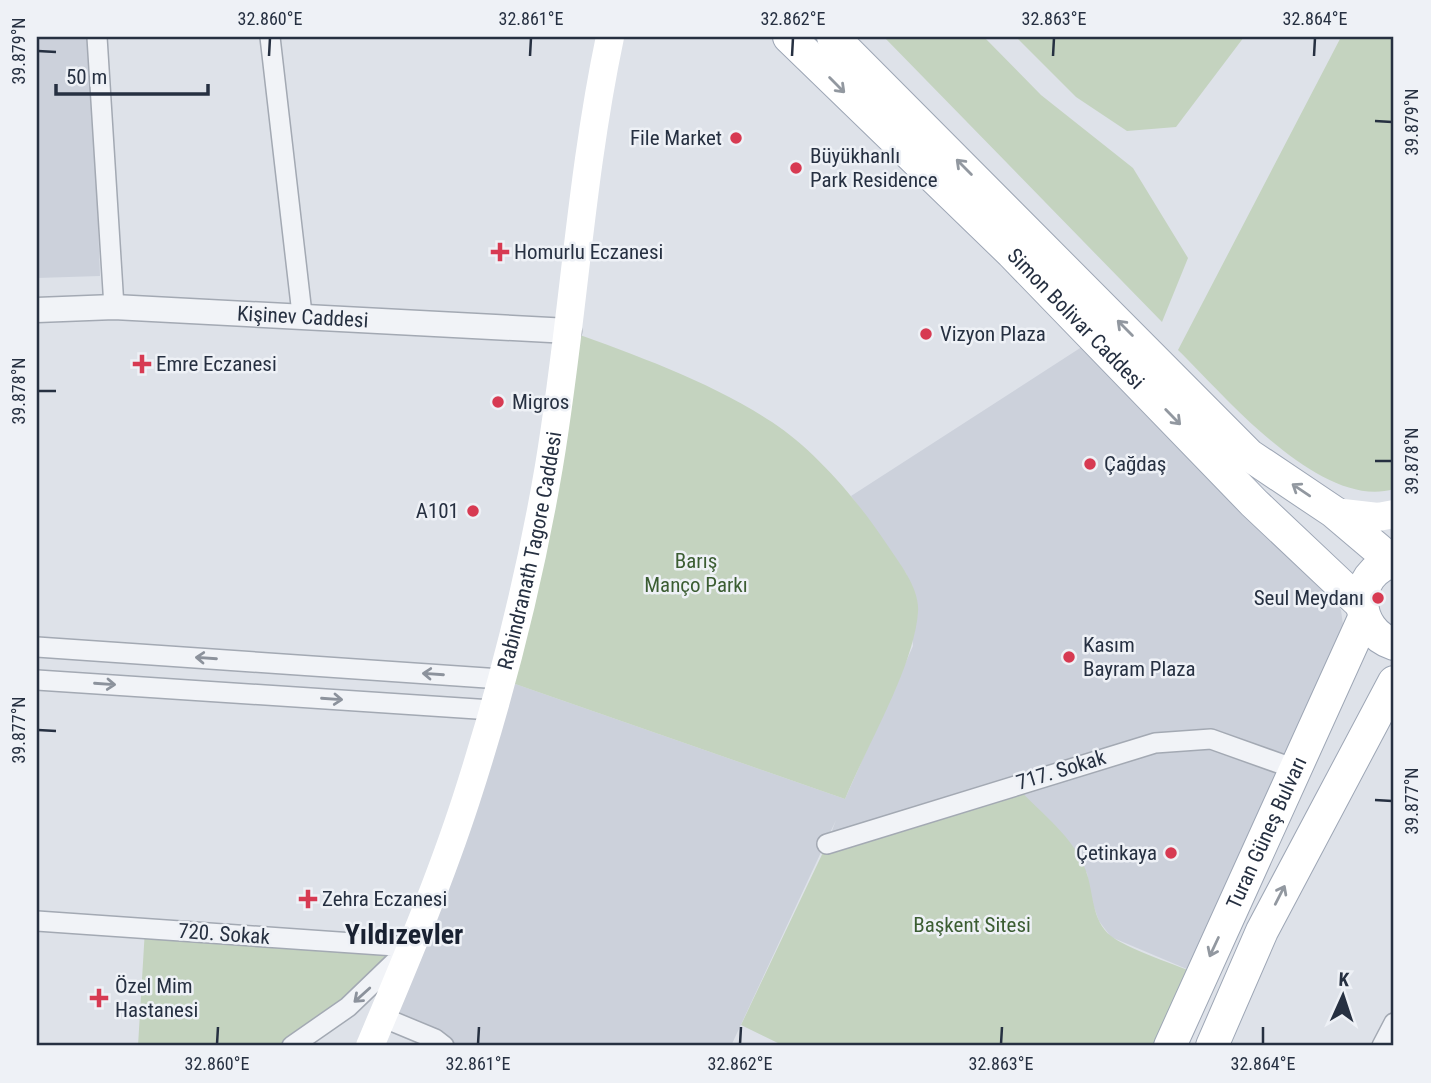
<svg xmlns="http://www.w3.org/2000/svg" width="1431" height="1083" viewBox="0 0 1431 1083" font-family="'Roboto Condensed',sans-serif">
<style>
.built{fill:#ccd1db}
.green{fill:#c4d3bf}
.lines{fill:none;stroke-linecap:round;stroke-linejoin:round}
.minor-casing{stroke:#a3a9b3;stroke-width:22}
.tertiary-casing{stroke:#a3a9b3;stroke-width:27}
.primary-casing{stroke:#9da6b5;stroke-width:34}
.minor{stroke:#f1f3f7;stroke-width:19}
.tertiary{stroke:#f1f3f7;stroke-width:24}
.secondary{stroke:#fff;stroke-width:28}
.primary{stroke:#fff;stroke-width:32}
.oneway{stroke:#9298a0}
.oneway2{stroke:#8c929c}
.ticks{fill:none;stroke:#263041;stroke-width:2.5}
.poi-dot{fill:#d73a52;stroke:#eef1f6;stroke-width:2.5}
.labels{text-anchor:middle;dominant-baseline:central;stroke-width:5;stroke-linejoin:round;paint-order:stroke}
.poi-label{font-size:21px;fill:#263041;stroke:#eef1f6;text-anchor:start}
.street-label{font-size:21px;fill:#263041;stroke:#eef1f6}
.park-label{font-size:21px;fill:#3b5d32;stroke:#eef1f6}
.district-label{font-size:28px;font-weight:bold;fill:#192131;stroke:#eef1f6}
.neatline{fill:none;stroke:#263041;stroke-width:2.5}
.ticks-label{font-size:18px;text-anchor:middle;fill:#263041}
</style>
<rect width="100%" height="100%" fill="#dee2e9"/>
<path class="built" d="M 37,37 L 91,37 L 100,276 L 37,278 Z
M 1108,330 L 1318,563 L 1341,610 L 1344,632 L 1201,975 L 1111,937 L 1099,921 L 1091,899 L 1087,873 L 1014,784 L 827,844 L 836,820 L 731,1046 L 462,1046 L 435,1039 L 382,1017 L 501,679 L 845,799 L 913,646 L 907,575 L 851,496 Z"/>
<path class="green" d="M 884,37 L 984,37 L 1041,95 L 1133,168 L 1188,258 L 1162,322 Z
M 1016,37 L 1244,37 L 1176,127 L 1127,131 L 1076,97 Z
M 1341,37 L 1394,37 L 1394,489 C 1321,511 1225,396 1178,350 Z
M 569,331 C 638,356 711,382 772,422 C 816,451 859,502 888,546 C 900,564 920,589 918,612 C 914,667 867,745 845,799 L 501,679 Z
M 1014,784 C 1039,812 1074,836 1086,871 C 1094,893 1091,920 1111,936 C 1125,948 1181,967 1201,975 L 1170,1046 L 784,1046 L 741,1025 L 827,844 Z
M 145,929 L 410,947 L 292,1046 L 138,1046 Z"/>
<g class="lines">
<defs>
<path id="minor" d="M 97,37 L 114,307
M 270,37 L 302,314
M 37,647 L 501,679
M 37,680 L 492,710
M 827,844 L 1155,743 L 1211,739 L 1298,770
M 37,921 L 410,947
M 382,1017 L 435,1039 L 444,1046
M 292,1046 L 348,1007 L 402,955
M 1382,1046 L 1394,1023"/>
<g id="tertiary">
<path id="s1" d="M 37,310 L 114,307 L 569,331"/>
</g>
<g id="primary">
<path id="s3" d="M 789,37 L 1012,253 L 1254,503 L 1361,604"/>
<path d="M 833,37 L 1249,455 L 1334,512 L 1393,562"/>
<path d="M 1394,561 C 1350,573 1353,631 1394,644"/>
<path id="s4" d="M 1170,1046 L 1364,618"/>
<path d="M 1212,1046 L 1262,931 L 1394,682"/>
</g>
</defs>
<use href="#minor" class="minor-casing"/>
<use href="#tertiary" class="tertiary-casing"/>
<use href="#primary" class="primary-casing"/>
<use href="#minor" class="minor"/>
<use href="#tertiary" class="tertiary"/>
<g class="secondary">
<path d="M 1334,512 L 1378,517 L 1394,514"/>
<path id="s2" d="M 370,1046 C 404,965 439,883 466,800 C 501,692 530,578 549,466 C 573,323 580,179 610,37"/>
</g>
<use href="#primary" class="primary"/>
</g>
<defs><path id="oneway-shaft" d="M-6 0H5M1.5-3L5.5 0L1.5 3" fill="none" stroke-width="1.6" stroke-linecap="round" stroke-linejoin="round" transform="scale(1.75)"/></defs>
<g class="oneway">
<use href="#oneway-shaft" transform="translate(837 85) rotate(45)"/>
<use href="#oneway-shaft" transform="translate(964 167) rotate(-135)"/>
<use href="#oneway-shaft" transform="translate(1125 328) rotate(-135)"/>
<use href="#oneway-shaft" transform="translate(1173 417) rotate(46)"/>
<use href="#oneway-shaft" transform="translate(1301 490) rotate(-146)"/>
<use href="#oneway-shaft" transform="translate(1280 895) rotate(-63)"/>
<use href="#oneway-shaft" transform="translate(1214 947) rotate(115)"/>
</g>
<g class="oneway2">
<use href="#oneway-shaft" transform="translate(206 658) rotate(-176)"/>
<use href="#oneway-shaft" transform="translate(433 674) rotate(-176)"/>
<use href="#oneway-shaft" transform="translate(105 684) rotate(4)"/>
<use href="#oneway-shaft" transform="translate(332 699) rotate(4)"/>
<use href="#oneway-shaft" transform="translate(362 995) rotate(138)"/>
</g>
<path class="ticks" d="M 38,51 L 56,52M 269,56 L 270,38M 530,56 L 531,38M 792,56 L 793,38M 1053,56 L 1054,38M 1314,56 L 1315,38M 1375,121 L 1392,122M 38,391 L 56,391M 1375,461 L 1392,461M 38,730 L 56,731M 1375,800 L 1392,801M 217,1044 L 218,1027M 478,1044 L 479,1027M 740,1044 L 741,1027M 1001,1044 L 1002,1027M 1263,1044 L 1263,1027"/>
<g class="poi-dot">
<circle cx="736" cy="138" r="7"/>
<circle cx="796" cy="168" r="7"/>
<path d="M496.5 241.5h7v7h7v7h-7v7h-7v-7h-7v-7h7z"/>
<circle cx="926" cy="334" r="7"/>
<path d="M138.5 353.5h7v7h7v7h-7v7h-7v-7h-7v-7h7z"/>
<circle cx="498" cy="402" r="7"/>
<circle cx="1090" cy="464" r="7"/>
<circle cx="473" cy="511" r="7"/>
<circle cx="1378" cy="598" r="7"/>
<circle cx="1069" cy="657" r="7"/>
<circle cx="1171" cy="853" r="7"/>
<path d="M304.5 888.5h7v7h7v7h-7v7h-7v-7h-7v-7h7z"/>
<path d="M95.5 987.5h7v7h7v7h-7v7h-7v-7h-7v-7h7z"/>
</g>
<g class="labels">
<g class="poi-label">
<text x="722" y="138" text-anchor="end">File Market</text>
<text x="810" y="156">Büyükhanlı<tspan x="810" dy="24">Park Residence</tspan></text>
<text x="514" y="252">Homurlu Eczanesi</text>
<text x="940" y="334">Vizyon Plaza</text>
<text x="156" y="364">Emre Eczanesi</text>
<text x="512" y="402">Migros</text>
<text x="1104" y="464">Çağdaş</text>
<text x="459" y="511" text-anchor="end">A101</text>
<text x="1364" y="598" text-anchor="end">Seul Meydanı</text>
<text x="1083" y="645">Kasım<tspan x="1083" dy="24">Bayram Plaza</tspan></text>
<text x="1157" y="853" text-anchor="end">Çetinkaya</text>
<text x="322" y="899">Zehra Eczanesi</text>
<text x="115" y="986">Özel Mim<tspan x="115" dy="24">Hastanesi</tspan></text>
</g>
<g class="street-label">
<text stroke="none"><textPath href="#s1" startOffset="266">Kişinev Caddesi</textPath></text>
<text stroke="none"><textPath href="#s3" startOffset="402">Simon Bolivar Caddesi</textPath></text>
<text stroke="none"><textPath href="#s2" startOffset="522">Rabindranath Tagore Caddesi</textPath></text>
<text transform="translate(1061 770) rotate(-17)">717. Sokak</text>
<text stroke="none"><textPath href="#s4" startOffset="234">Turan Güneş Bulvarı</textPath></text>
<text transform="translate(224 934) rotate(4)">720. Sokak</text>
</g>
<g class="park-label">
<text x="696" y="561">Barış<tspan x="696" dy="24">Manço Parkı</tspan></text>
<text x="972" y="925">Başkent Sitesi</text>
</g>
<g class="district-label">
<text x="404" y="934">Yıldızevler</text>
</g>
</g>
<rect width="1431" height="1083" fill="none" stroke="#eef1f6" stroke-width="77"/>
<g transform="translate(1343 996) rotate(3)" stroke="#eef1f6" stroke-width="5" paint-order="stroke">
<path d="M0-5L12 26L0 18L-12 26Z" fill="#263041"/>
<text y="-10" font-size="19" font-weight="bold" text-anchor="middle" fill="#263041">K</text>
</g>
<path d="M56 84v10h152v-10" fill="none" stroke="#263041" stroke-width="3.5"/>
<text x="66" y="84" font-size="21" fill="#263041" stroke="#eef1f6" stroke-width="5" paint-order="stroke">50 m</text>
<rect x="38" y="38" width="1354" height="1006" class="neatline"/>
<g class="ticks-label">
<text x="270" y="25">32.860°E</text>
<text x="531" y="25">32.861°E</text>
<text x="793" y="25">32.862°E</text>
<text x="1054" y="25">32.863°E</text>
<text x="1315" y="25">32.864°E</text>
<text transform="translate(19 51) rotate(-90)" y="6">39.879°N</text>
<text transform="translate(1412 122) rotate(-90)" y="6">39.879°N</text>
<text transform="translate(19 391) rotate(-90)" y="6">39.878°N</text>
<text transform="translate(1412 461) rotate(-90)" y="6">39.878°N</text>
<text transform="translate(19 730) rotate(-90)" y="6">39.877°N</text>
<text transform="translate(1412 801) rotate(-90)" y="6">39.877°N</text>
<text x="217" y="1070">32.860°E</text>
<text x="478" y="1070">32.861°E</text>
<text x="740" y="1070">32.862°E</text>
<text x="1001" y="1070">32.863°E</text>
<text x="1263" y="1070">32.864°E</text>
</g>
</svg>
